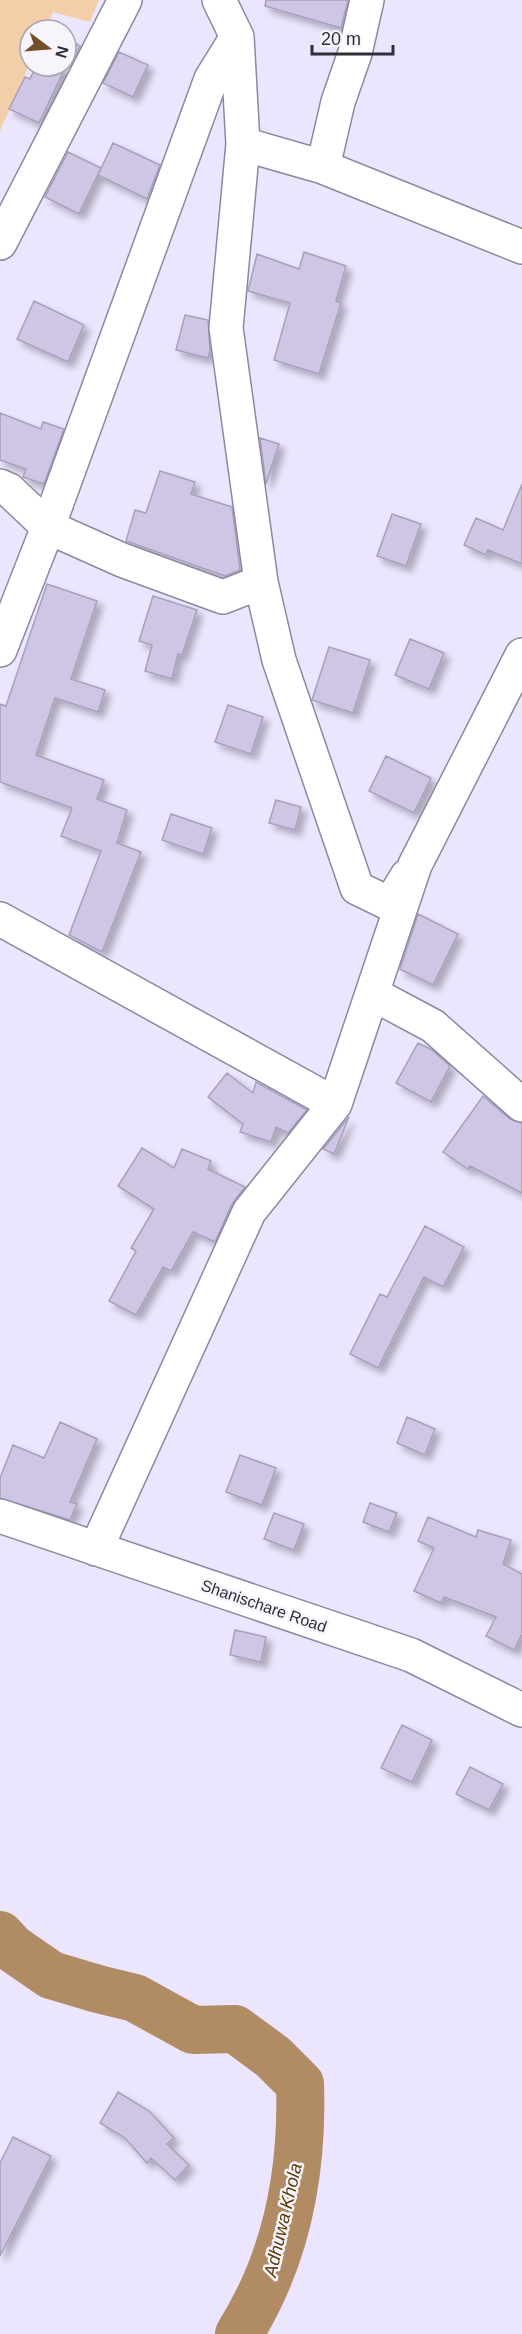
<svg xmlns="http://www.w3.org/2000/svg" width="522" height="2334" viewBox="0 0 522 2334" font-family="Helvetica,sans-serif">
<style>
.green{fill:#f3cfa9}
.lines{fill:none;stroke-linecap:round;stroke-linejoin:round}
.river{stroke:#b08b64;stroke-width:48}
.building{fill:#cec6e4;stroke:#a7a0bc;stroke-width:1.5;filter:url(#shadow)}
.minor-casing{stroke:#8e87a2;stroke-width:36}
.minor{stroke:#fff;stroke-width:33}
.labels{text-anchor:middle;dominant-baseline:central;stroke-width:5;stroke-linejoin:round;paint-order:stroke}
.street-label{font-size:16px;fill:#302d39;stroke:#f7f5fb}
.water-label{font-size:18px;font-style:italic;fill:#5c3803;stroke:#f7f5fb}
</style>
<defs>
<filter id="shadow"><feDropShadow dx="5.5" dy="5.5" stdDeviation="3" flood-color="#0004"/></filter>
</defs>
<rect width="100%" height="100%" fill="#ebe5fd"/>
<path class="green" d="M 0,0 L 99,0 L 90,22 L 53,12 L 45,30 L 30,30 L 30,63 L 0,131 Z"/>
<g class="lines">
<path class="river" d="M 0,1935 L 12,1948 L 51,1975 L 98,1989 L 135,1998 L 193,2030 L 235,2029 L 273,2057 L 300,2084 C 303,2173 287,2258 239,2334"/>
</g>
<path class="building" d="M 266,0 L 348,0 L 341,28 L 265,6 Z
M 66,39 L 80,46 L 69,67 L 66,66 L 39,123 L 9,109 L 25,77 L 30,79 L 36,66 L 66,66 Z
M 119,52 L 148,65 L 133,97 L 103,83 Z
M 113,143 L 160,165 L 147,199 L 98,175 Z
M 68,152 L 101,168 L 79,214 L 45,197 Z
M 304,252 L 346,266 L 336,301 L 341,303 L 319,374 L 274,360 L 290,303 L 248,291 L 257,254 L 299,269 Z
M 34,301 L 84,325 L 68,362 L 17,339 Z
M 185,315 L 208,320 L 210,350 L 208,358 L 176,350 Z
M 0,413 L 41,429 L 43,422 L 64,429 L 44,484 L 23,477 L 26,469 L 0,460 Z
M 260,438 L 279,444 L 266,484 Z
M 160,471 L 195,482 L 191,494 L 232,507 L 240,570 L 225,576 L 126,541 L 135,510 L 146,513 Z
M 522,484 L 522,564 L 488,550 L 486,555 L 464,545 L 476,518 L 503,530 Z
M 392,514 L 421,524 L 406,566 L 377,556 Z
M 47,584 L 97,601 L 71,679 L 105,690 L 98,712 L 55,698 L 36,755 L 104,780 L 97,799 L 127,810 L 117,843 L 141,852 L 102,952 L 69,935 L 101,851 L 61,836 L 72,808 L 0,782 L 0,704 L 6,706 Z
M 153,596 L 197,610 L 182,655 L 178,654 L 172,679 L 145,671 L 152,645 L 139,641 Z
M 410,639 L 444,653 L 429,689 L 395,675 Z
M 329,647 L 370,660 L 353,713 L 312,700 Z
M 228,705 L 263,717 L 251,754 L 215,742 Z
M 386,756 L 431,778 L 414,813 L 369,791 Z
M 276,800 L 301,807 L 295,830 L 269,823 Z
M 171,814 L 212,828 L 203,854 L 162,840 Z
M 418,914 L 458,934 L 433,985 L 400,969 Z
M 418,1043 L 432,1050 L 450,1066 L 431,1102 L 396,1083 Z
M 227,1073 L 253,1093 L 256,1082 L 307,1110 L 288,1133 L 276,1127 L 271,1142 L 240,1132 L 243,1124 L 208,1097 Z
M 483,1096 L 510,1119 L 522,1123 L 522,1193 L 470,1166 L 468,1169 L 443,1152 Z
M 349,1117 L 334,1154 L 323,1149 Z
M 142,1148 L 174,1168 L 182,1149 L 211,1161 L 208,1169 L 245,1187 L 232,1204 L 215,1242 L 193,1232 L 171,1271 L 163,1267 L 136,1315 L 109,1301 L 136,1251 L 131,1248 L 154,1209 L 118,1186 Z
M 425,1226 L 464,1247 L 443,1287 L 424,1277 L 378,1368 L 350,1354 L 380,1294 L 387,1297 Z
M 407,1417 L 435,1429 L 425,1455 L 397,1443 Z
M 60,1422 L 97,1439 L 70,1502 L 77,1504 L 70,1520 L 0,1498 L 0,1478 L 13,1445 L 44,1458 Z
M 240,1455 L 276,1468 L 262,1505 L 226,1492 Z
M 370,1503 L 397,1513 L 389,1532 L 363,1522 Z
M 274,1513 L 304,1524 L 294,1550 L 264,1539 Z
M 428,1517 L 476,1537 L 478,1530 L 511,1540 L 503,1564 L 522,1574 L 522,1634 L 514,1650 L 486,1636 L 496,1617 L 444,1597 L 441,1603 L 414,1591 L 434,1548 L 418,1541 Z
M 235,1630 L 266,1637 L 261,1662 L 230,1655 Z
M 402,1725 L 432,1740 L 412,1782 L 381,1768 Z
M 470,1767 L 503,1784 L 489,1810 L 456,1794 Z
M 118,2092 L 149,2111 L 174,2138 L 167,2144 L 189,2165 L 175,2180 L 151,2158 L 147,2163 L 125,2138 L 100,2123 Z
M 13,2137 L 51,2156 L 0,2256 L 0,2163 Z"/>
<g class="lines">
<defs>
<path id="minor" d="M 219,0 L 237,37 L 243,144 L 226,328 L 261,582 L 279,660 L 357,888 L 390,904 L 407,876
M 243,144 L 323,167 L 338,102 L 355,53 L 367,0
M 323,167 L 522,247
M 0,243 L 125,0
M 0,486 L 9,490 L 48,527 L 122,560 L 223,597 L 261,582
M 0,650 L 48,527 L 211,79 L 237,37
M 0,919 L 335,1104
M 373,994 L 433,1026 L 522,1105
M 0,1516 L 411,1655 L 522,1710
M 96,1549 L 249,1212 L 335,1104 L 415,865 L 522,655"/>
</defs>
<use href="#minor" class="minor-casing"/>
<use href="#minor" class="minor"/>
</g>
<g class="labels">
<g class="street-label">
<text transform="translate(264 1606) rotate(19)">Shanischare Road</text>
</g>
<g class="water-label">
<text transform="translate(283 2220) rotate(-77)">Adhuwa Khola</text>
</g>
</g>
<g transform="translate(48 48) rotate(106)"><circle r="28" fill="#f7f5fb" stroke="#a7a5ad" stroke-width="1.5"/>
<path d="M0-4.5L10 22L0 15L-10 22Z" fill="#725028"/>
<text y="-9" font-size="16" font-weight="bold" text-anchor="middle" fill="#302d39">N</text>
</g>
<path d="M312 45v9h81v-9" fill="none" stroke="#302d39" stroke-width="3"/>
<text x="321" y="45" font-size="18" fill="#302d39" stroke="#f7f5fb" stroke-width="4.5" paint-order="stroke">20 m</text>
</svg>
